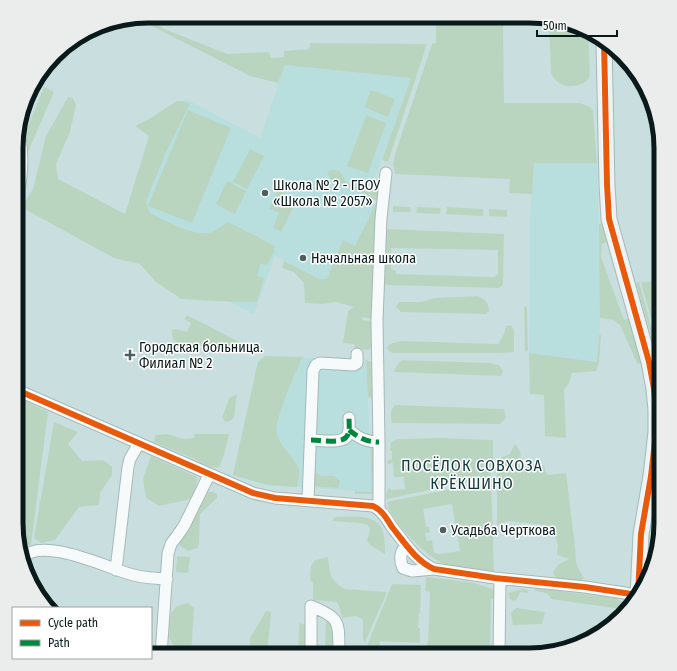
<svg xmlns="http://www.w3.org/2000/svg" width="677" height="671" viewBox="0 0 677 671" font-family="'Fira Sans Condensed',sans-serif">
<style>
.built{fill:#b8dede}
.green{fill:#b9d5c0;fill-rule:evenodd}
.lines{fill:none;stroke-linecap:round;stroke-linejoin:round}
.street-casing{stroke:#a6b8b8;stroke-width:13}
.secondary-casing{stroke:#a6b8b8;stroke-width:17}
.street{stroke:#f7fafa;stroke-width:11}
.secondary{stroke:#ebf3f4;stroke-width:15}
.quiet{stroke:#00873e;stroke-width:5;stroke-dasharray:10 5;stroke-linecap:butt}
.cycleway-casing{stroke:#fff;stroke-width:8}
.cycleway{stroke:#e8590c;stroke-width:6}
.poi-dot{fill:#4d5f5f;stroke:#fff;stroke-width:1.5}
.labels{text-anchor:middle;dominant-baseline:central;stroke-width:3;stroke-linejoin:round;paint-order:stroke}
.poi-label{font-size:14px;fill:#0a1a1a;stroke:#fff;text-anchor:start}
.quarter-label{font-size:16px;letter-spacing:1px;fill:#133a3a;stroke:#fff}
.rim{fill:none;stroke:#0a1a1a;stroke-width:5}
</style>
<rect width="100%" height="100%" fill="#c9dfdf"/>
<path class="built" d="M 285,65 L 411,78 L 367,200 L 376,205 L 368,218 L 356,303 L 275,255 L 254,314 L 122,250 L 184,98 L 260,138 Z
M 533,163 L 597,163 L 600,267 L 600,319 L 598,362 L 529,353 L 530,221 Z
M 265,356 L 366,360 L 372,492 L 267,485 L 233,475 L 258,362 Z"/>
<path class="green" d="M 148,16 L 153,16 L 162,28 L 227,54 L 269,52 L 271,58 L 284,57 L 284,51 L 309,49 L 310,43 L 427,44 L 388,162 L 382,160 L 411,78 L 285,65 L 278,83 L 250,76 L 136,18 Z
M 436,17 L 503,17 L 504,103 L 580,103 L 590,107 L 593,111 L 597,163 L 534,163 L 532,194 L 509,193 L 510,179 L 395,174 L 393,163 L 396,151 L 432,44 L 436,43 Z
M 549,25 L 569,25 L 588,31 C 588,39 591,73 589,78 C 585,85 573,87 566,86 C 558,84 553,79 551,72 Z
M 45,87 L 54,92 L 28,152 L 25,154 L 23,139 L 42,92 Z
M 371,90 L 395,99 L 388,117 L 364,107 Z
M 68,97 L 73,98 L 76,105 L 70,132 L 56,164 L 58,179 L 125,214 L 149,136 L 135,126 L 149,119 L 177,101 L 182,101 L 190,104 L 165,154 L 146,202 L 150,213 C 165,220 195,238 212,232 C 217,230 223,225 228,222 L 275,246 L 274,252 L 267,265 L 260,264 L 257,276 L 264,278 L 257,302 L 235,302 L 181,299 L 156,282 L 140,264 L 114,258 L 21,207 L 33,189 L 46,136 Z
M 188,110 L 231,128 L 192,223 L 148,206 Z
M 366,115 L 386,123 L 368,173 L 347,166 Z
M 250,149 L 264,156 L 247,189 L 233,182 Z
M 333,170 L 339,171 L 342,174 L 345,181 L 359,190 L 371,190 L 379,192 L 372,319 L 363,317 L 362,320 L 373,321 L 371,347 L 369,350 L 354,349 L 355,344 L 343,343 L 348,311 L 354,307 L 336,302 L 323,304 L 305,303 L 304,283 L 294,272 L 282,268 L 284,261 L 319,279 L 327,279 L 343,240 L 355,246 L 378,199 L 374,200 L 366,194 L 332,180 L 330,178 L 327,171 Z
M 227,181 L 246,191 L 235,214 L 216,204 Z
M 278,190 L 297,200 L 281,232 L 273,227 L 279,213 L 269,208 Z
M 393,206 L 410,207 L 411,212 L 393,212 Z
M 417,207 L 441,208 L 440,214 L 416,213 Z
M 447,207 L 483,209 L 483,216 L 446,214 Z
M 489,209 L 507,210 L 507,217 L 489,216 Z
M 604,223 L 608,241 L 602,244 L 601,257 L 624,320 L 631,318 L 643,365 L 637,363 L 620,325 L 613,320 L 600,318 L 599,224 Z
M 385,229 L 504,234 L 503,285 L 499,288 L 387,285 L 383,283 ZM 391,248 L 498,250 L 498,274 L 494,277 L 396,274 L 396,271 L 391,269 Z
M 661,281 L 661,287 L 659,289 L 653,309 L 655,324 L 661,328 L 660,351 L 641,282 Z
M 639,282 L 659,355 L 661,366 L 661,383 L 657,356 L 636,283 Z
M 478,296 C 485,300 489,302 489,311 L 486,314 L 401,312 L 396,307 L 399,302 L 421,302 L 435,298 Z
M 524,306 L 527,307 L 528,351 L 525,352 Z
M 187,315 L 247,346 L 245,347 L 178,344 C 174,341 171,335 172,330 L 176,329 L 187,332 L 191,323 L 184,319 Z
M 511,325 L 514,330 L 514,352 L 500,353 L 392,353 L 386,348 L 390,344 L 401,341 L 498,344 L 504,334 L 506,326 Z
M 599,335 L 601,335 L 599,364 L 596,371 L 572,373 L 569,383 L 564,390 L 566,438 L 545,436 L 544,395 L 530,394 L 529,353 L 597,362 Z
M 265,356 L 303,357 C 296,370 273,422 277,435 C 281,449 298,459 299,472 C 300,476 297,482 297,487 L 267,485 L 233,475 L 258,362 Z
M 366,360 L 372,362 L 374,368 L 377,440 L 370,440 L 370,436 L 374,437 L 374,410 L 371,398 L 368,397 Z
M 402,360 L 489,363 L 499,365 L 503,371 L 501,376 L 394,372 L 397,365 Z
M 237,394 L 234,417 L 232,420 L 226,422 L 222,418 L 229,398 Z
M 17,397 L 48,412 L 31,545 L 19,543 L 16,531 Z
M 395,405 L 504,409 L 506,418 L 500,424 L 392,423 C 390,415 390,411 395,405 Z
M 54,422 L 78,432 L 68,444 L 82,461 L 103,460 L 112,467 L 112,475 L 100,493 L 99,505 L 79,507 L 55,540 L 41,543 L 34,538 Z
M 168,434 L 183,439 L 195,438 L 194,434 L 229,434 L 224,455 L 219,467 C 211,468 201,464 195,459 L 154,442 L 155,435 Z
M 441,438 L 493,440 L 493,464 L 490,477 L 387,499 L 386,495 L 388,489 L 389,488 L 391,490 L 405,489 L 404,477 L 394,477 L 393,463 L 387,464 L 388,460 L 392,460 L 392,451 L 390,451 L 391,442 L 398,439 Z
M 370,443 L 377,443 L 379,494 L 355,494 L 355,491 L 372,492 Z
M 661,443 L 661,471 L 653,541 L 652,559 L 647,578 L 649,535 Z
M 516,444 L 521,454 L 519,464 L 525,474 L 525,467 C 532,463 536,463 544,466 L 547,475 L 566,473 L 575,547 L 576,562 L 579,570 L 584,578 L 580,581 L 556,578 L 553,572 L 558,565 L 569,559 L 557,555 L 558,545 L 554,533 L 545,525 L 507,521 L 497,526 L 497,470 L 502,466 L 498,459 L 510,454 L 514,445 Z
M 151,456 L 197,477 C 196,486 196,495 187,500 L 159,506 L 146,498 L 143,479 Z
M 313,472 L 322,476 L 334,476 L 340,481 L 338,488 L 312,486 Z
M 491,481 L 494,572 C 477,569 458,569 442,563 C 427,557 389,519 387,502 ZM 452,504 L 460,551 L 439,554 L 434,553 L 432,540 L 427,541 L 425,533 L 430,532 L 429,527 L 426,527 L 423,509 Z
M 208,492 L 213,492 L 217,494 L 217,498 L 200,514 L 199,544 L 197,548 L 188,551 L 179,545 C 185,530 195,501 208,492 Z
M 335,517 C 349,517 375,513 382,529 C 385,535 385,547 385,554 L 370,545 L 367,541 L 370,529 L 368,525 L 359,523 L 332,521 Z
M 177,556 L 190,557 L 188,573 L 176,572 Z
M 328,557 C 330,573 329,580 345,589 L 387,592 L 365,642 L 363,639 L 363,619 L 356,616 L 342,618 L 339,606 L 337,602 L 313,600 L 313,583 L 310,580 L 311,566 L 315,560 Z
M 426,577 L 475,583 L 494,590 L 497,599 L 491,599 L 490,651 L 425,650 L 428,642 L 430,592 L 425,591 Z
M 392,584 L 421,585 L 420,613 L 419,613 L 418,628 L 420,628 L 420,643 L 380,641 L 379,655 L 367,655 L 368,643 Z
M 535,588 L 616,598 L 625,604 L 626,607 L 621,609 L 551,599 L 547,593 L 535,591 Z
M 523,589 L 527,590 L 529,593 L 520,592 L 517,599 L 514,601 L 510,599 L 508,593 Z
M 188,603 L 194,608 L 191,655 L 178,655 L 169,637 L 171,613 L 177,606 Z
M 516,608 L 545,612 L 542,624 L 513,625 L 511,613 Z
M 266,611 L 271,612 L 267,655 L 250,655 L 250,638 Z
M 326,617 L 334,621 L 337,655 L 325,654 Z
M 300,623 L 306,625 L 306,655 L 298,655 L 299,626 Z"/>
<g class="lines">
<defs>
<path id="street" d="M 18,193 C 24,170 22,147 18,123
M 17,390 L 253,493 L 275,498 L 373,506 C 382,510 387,519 392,527 C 404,542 416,561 434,569 L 495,578 L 585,587 L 638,595
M 349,430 C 359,438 366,442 379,442
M 311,440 C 321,440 345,445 348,434 C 350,429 349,423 349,418
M 308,500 L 313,371 L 316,365 L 320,363 L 354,365 L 357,363 L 357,354
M 379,509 L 379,442 L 377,321 L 381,218 L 386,173
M 406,545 C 400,552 399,559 403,568 L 412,571 L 434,569
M 22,558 C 42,536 105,567 130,574 C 141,578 155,578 167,579
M 116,570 L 128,467 L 130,459 L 139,443
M 161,655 L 168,554 L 171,544 L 177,536 L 184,526 L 209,475
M 311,655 L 311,606 C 343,619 338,623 339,655
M 499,655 L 500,579"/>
<path id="secondary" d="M 604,42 L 607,185 L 609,219 L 649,362 L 654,389 L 656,410 L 656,432 L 651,476 L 641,534 L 638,595"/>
</defs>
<use href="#street" class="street-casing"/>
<use href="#secondary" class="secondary-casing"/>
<use href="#street" class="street"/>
<use href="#secondary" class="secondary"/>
<path class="quiet" d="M 349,430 C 359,438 366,442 379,442
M 311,440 C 321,440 345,445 348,434 C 350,429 349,423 349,418"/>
<defs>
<path id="cycleway" d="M 604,42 L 607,185 L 609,219 L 649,362 L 654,389 L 656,410 L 656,432 L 651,476 L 641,534 L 638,595
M 17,390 L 253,493 L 275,498 L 373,506 C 382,510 387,519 392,527 C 404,542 416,561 434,569 L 495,578 L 585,587 L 638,595"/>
</defs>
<use href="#cycleway" class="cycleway-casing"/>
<use href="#cycleway" class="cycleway"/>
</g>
<g class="poi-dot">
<circle cx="265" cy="193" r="4"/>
<circle cx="303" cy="258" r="4"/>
<path d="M128 349h4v4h4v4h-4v4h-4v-4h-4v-4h4z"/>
<circle cx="443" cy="530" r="4"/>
</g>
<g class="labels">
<g class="poi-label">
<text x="273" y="185">Школа № 2 - ГБОУ<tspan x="273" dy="16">«Школа № 2057»</tspan></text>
<text x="311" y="258">Начальная школа</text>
<text x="139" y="347">Городская больница.<tspan x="139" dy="16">Филиал № 2</tspan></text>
<text x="451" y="530">Усадьба Черткова</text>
</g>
<g class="quarter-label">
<text x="472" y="465">ПОСЁЛОК СОВХОЗА<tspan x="472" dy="18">КРЁКШИНО</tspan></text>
</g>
</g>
<path d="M0 0H677V671H0ZM148 23H529A125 125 0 0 1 654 148V523A125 125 0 0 1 529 648H148A125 125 0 0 1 23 523V148A125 125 0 0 1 148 23Z" fill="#ebeded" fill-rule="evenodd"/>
<path class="rim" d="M148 23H529A125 125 0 0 1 654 148V523A125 125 0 0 1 529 648H148A125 125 0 0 1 23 523V148A125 125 0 0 1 148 23Z"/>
<rect x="12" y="607" width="140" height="52" fill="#ffffff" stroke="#9da3a3"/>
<rect x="20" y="620" width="20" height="6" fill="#e8590c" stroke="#9da3a3"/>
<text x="48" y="627" font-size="12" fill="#0a1a1a">Cycle path</text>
<rect x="20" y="640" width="20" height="6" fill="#00873e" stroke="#9da3a3"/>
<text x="48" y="647" font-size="12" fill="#0a1a1a">Path</text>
<path d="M537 30v6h80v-6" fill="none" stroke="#0a1a1a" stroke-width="2"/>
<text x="543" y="30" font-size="12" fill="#0a1a1a" stroke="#ffffff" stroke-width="3" paint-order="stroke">50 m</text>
</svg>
